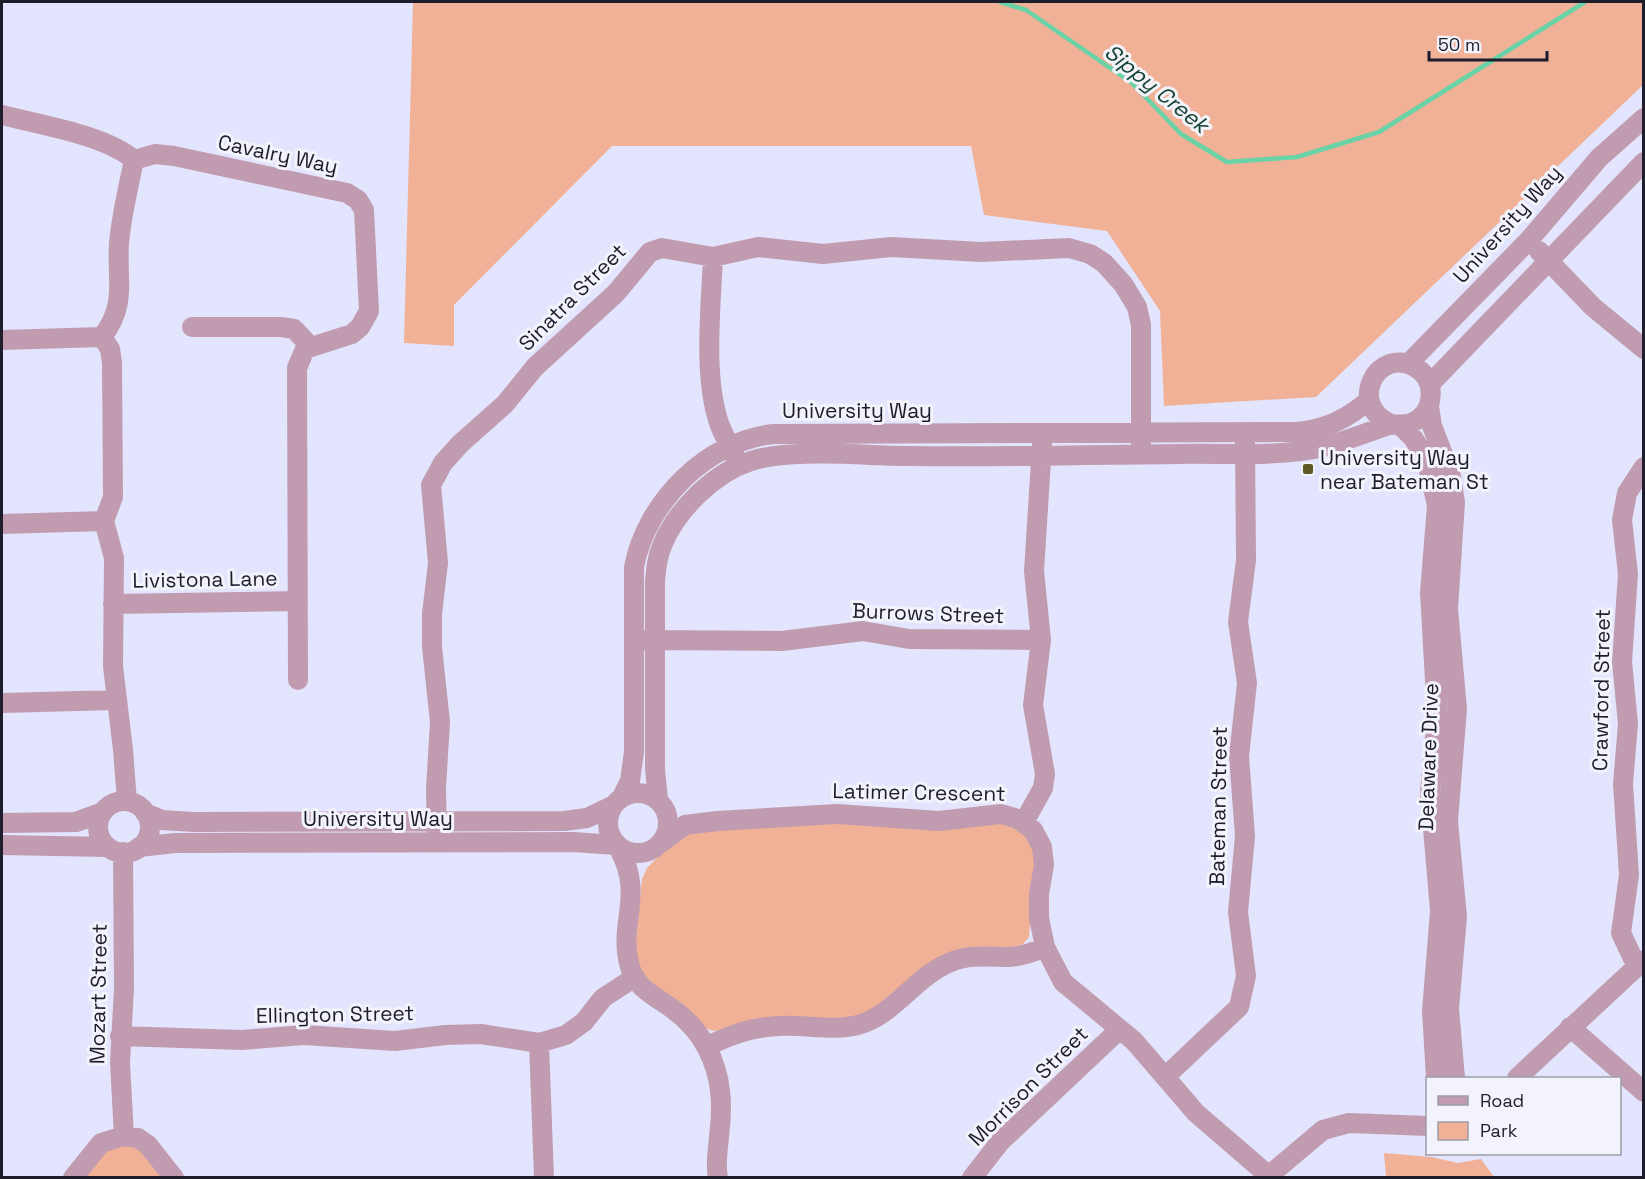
<svg xmlns="http://www.w3.org/2000/svg" width="1645" height="1179" viewBox="0 0 1645 1179" font-family="'Space Grotesk',sans-serif">
<style>
.green{fill:#f0b197}
.lines{fill:none;stroke-linecap:round;stroke-linejoin:round}
.stream{stroke:#69d2a6;stroke-width:4.5}
.minor{stroke:#c19cb0;stroke-width:20}
.poi-dot{fill:#5e5926;stroke:#f2f3fb;stroke-width:2}
.labels{text-anchor:middle;dominant-baseline:central;stroke-width:6;stroke-linejoin:round;paint-order:stroke}
.street-label{font-size:21px;fill:#1d1d2c;stroke:#f2f3fb}
.poi-label{font-size:21px;fill:#1d1d2c;stroke:#f2f3fb;text-anchor:start}
.water-label{font-size:22px;font-style:italic;fill:#164432;stroke:#f2f3fb}
</style>
<rect width="100%" height="100%" fill="#e3e4fe"/>
<path class="green" d="M 413,2 L 1643,2 L 1643,85 L 1316,397 L 1164,406 L 1160,311 L 1107,231 L 984,215 L 971,146 L 612,146 L 454,305 L 454,346 L 404,343 Z
M 998,821 L 1025,833 L 1036,854 L 1029,937 L 1022,945 L 1005,948 L 891,998 L 861,1017 L 713,1031 L 703,1027 L 642,976 L 635,949 L 642,879 L 647,868 L 684,831 L 818,822 Z
M 124,1143 L 140,1149 L 162,1178 L 84,1178 L 101,1154 Z
M 1384,1153 L 1431,1157 L 1458,1163 L 1481,1159 L 1494,1177 L 1386,1177 Z"/>
<g class="lines">
<path class="stream" d="M 1000,2 L 1026,10 L 1132,83 L 1181,134 L 1227,162 L 1297,157 L 1379,132 L 1585,2"/>
<path class="minor" d="M 2,115 C 39,125 106,135 134,160 L 155,154 L 174,156 L 347,193 L 358,200 L 364,210 L 369,311 L 360,327 L 352,334 L 305,349 L 297,368 L 298,680
M 1539,251 L 1593,307 L 1644,349
M 713,257 C 711,306 703,376 719,423 C 723,435 730,446 735,457
M 192,327 L 281,327 L 294,329 L 310,346
M 102,337 L 110,349 L 112,363 L 113,497 L 104,521 L 114,558 L 113,666 L 123,750 L 127,801
M 102,337 C 130,301 114,275 120,234 C 123,209 129,184 134,160
M 2,340 L 102,337
M 1408,364 L 1529,240 L 1599,158 L 1644,118
M 1430,384 L 1644,162
M 1429,406 L 1432,426 L 1450,472 L 1455,502 L 1448,609 L 1457,709 L 1448,821 L 1457,917 L 1449,1008 L 1455,1078
M 1400,425 L 1413,438 L 1426,458 L 1437,505 L 1430,593 L 1437,715 L 1430,793 L 1440,911 L 1432,1011 L 1436,1078
M 2,524 L 104,521
M 113,604 L 298,601
M 643,640 L 782,641 L 863,631 L 909,639 L 1041,640
M 2,703 L 116,700
M608 823a30 30 0 1 1 60 0a30 30 0 1 1-60 0Z
M 622,797 L 630,781 L 634,752 L 634,567 C 646,502 708,440 774,434 L 1297,432 C 1326,429 1347,419 1369,400
M 658,800 L 655,769 L 655,581 C 656,569 657,557 662,546 C 676,510 714,473 751,461 C 791,448 867,456 911,456 C 1000,457 1089,455 1178,454 C 1222,453 1271,457 1314,449 C 1339,444 1362,434 1386,426 C 1394,423 1402,426 1411,423 C 1435,414 1438,380 1415,367 C 1378,346 1346,404 1391,424
M98 827a26 26 0 1 1 52 0a26 26 0 1 1-52 0Z
M 145,813 L 162,820 L 194,822 L 564,821 L 587,818 L 612,806
M 1024,822 L 1043,788 L 1045,774 L 1033,705 L 1041,640 L 1034,571 L 1042,445
M 2,823 L 76,822 L 103,812
M 437,842 L 436,789 L 440,722 L 432,647 L 432,614 L 438,563 L 431,485 L 443,463 L 460,444 L 505,404 L 535,367 L 616,293 L 650,252 L 662,248 L 713,257 L 758,247 L 823,254 L 891,247 L 981,252 L 1069,248 L 1090,254 L 1104,263 L 1123,284 L 1137,307 L 1141,325 L 1141,454
M 662,842 L 685,825 L 717,821 L 837,814 L 939,821 L 1001,814 L 1018,819 L 1033,830 L 1042,847 L 1044,865 L 1039,894 L 1039,918 L 1045,947 L 1063,982 L 1134,1041 L 1196,1113 L 1268,1175
M 2,845 L 108,847
M 139,847 L 175,843 L 573,842 L 616,845
M 618,847 C 646,896 617,922 630,967 C 636,989 657,997 674,1010 C 688,1020 699,1033 707,1048 C 722,1077 723,1105 719,1137 C 718,1150 715,1164 718,1178
M 123,852 L 124,988 L 120,1063 L 124,1136
M 1637,967 L 1621,933 L 1629,875 L 1623,784 L 1628,724 L 1622,662 L 1628,574 L 1622,520 L 1627,493 L 1644,467
M 1570,1027 L 1644,1092
M 120,1036 L 242,1040 L 304,1035 L 395,1041 L 445,1035 L 481,1034 L 539,1043 L 566,1035 L 584,1022 L 603,998 L 635,977
M 539,1043 L 544,1178
M 706,1047 C 737,1031 764,1024 798,1026 C 818,1027 838,1030 858,1025 C 896,1014 915,976 951,962 C 970,954 990,957 1010,957 C 1023,956 1034,952 1045,947
M 1165,1077 L 1239,1007 L 1246,976 L 1238,912 L 1245,836 L 1239,756 L 1247,683 L 1238,622 L 1246,560 L 1245,440
M 1517,1078 L 1644,960
M 73,1178 L 101,1143 L 124,1136 L 138,1138 L 148,1145 L 174,1178
M 972,1178 L 1000,1142 L 1120,1029
M 1266,1178 L 1323,1130 L 1349,1123 L 1428,1126"/>
</g>
<rect class="poi-dot" x="1302" y="463" width="12" height="12" rx="3"/>
<g class="labels">
<g class="street-label">
<text transform="translate(278 154) rotate(12)">Cavalry Way</text>
<text transform="translate(1507 224) rotate(-48)">University Way</text>
<text transform="translate(572 297) rotate(-45)">Sinatra Street</text>
<text x="857" y="410">University Way</text>
<text transform="translate(205 579) rotate(-1)">Livistona Lane</text>
<text transform="translate(928 613) rotate(2)">Burrows Street</text>
<text transform="translate(1601 690) rotate(-89)">Crawford Street</text>
<text transform="translate(1428 757) rotate(-88)">Delaware Drive</text>
<text transform="translate(919 792) rotate(1)">Latimer Crescent</text>
<text transform="translate(1218 806) rotate(-89)">Bateman Street</text>
<text x="378" y="818">University Way</text>
<text transform="translate(98 994) rotate(-89)">Mozart Street</text>
<text transform="translate(335 1014) rotate(-1)">Ellington Street</text>
<text transform="translate(1028 1086) rotate(-45)">Morrison Street</text>
</g>
<g class="poi-label">
<text x="1320" y="457">University Way<tspan x="1320" dy="24">near Bateman St</tspan></text>
</g>
<g class="water-label">
<text transform="translate(1157 88) rotate(39)">Sippy Creek</text>
</g>
</g>
<rect width="1645" height="1179" fill="none" stroke="#1d1d2c" stroke-width="6"/>
<rect x="1426" y="1077" width="195" height="78" fill="#f2f3fb" stroke="#9d9da8" stroke-width="1.5"/>
<rect x="1438" y="1096" width="30" height="9" fill="#c19cb0" stroke="#9d9da8" stroke-width="1.5"/>
<text x="1480" y="1107" font-size="18" fill="#1d1d2c">Road</text>
<rect x="1438" y="1122" width="30" height="18" fill="#f0b197" stroke="#9d9da8" stroke-width="1.5"/>
<text x="1480" y="1137" font-size="18" fill="#1d1d2c">Park</text>
<path d="M1429 51v9h118v-9" fill="none" stroke="#1d1d2c" stroke-width="3"/>
<text x="1438" y="51" font-size="18" fill="#1d1d2c" stroke="#f2f3fb" stroke-width="4.5" paint-order="stroke">50 m</text>
</svg>
